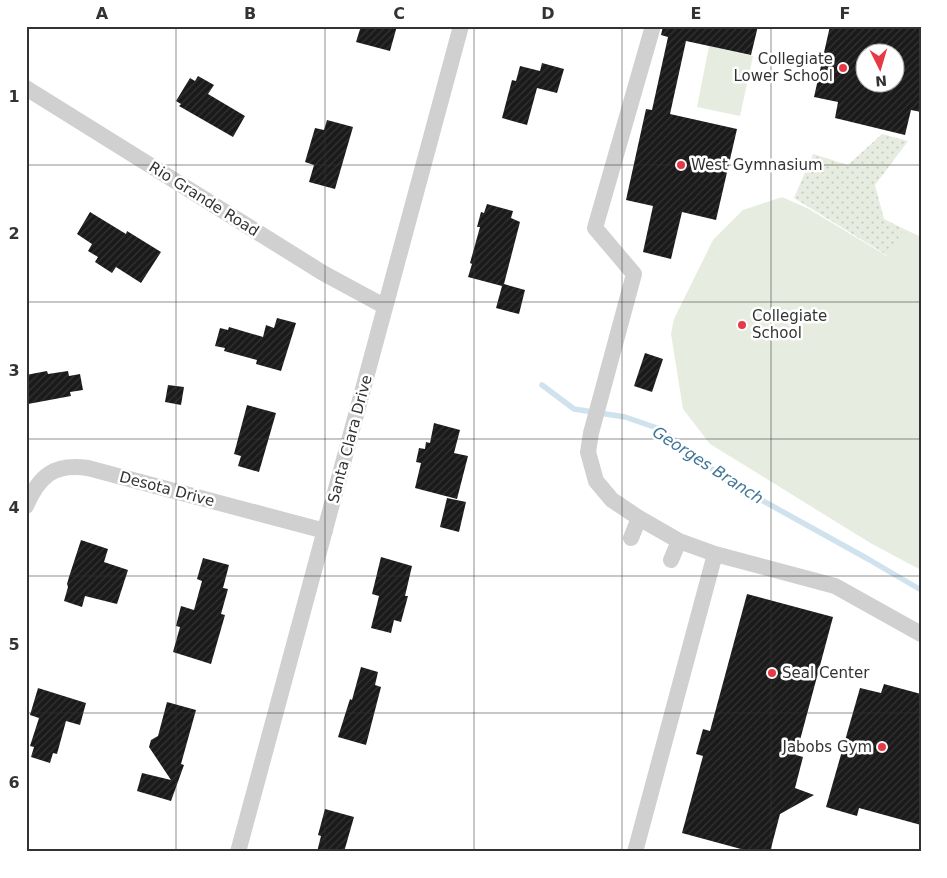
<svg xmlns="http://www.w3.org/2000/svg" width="947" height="878" viewBox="0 0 947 878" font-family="'DejaVu Sans',sans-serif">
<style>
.green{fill:#e6ecdf}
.park{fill:url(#park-dots)}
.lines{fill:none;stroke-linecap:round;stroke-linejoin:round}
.stream{stroke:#cfe2ee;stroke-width:5.5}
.building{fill:url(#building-hatch);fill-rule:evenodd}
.minor{stroke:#d0d0d0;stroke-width:16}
.grid{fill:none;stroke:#333;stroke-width:1;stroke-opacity:0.55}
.poi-dot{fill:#e63946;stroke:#fff;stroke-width:2}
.labels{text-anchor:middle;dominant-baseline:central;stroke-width:5;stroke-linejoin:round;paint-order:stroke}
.poi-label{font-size:15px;fill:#333;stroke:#fff;text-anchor:start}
.street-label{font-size:15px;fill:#333;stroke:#fff}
.water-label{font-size:16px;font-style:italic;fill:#3f7597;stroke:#fff}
.neatline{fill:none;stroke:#333;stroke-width:2}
.grid-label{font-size:16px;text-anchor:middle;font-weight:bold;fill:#333}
</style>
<defs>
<pattern id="park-dots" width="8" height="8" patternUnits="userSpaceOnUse" patternTransform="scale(1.25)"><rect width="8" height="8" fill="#e6ecdf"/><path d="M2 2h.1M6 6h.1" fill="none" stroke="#c6cbc0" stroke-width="1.8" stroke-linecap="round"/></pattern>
<pattern id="building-hatch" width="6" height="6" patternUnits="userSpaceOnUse" patternTransform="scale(1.25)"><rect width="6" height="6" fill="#1a1a1a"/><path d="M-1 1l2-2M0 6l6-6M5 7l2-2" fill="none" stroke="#333"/></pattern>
</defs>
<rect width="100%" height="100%" fill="#fff"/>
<path class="green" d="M 709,46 L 753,56 L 740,116 L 697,107 Z
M 782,197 L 809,209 L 887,256 L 904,229 L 921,237 L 921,570 L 872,544 L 710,444 L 683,409 L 671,334 L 674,319 L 713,240 L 743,210 Z"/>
<path class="park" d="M 882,134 L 908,141 L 875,185 L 884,219 L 904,229 L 888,256 L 794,198 L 813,154 L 848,165 Z"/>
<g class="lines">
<path class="stream" d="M 542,385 L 574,409 L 625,417 L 660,429 L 729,482 L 868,559 L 921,590"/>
</g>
<path class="building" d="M 361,26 L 397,26 L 390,51 L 356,42 Z
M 663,26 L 758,26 L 751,55 L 686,41 L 670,114 L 737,129 L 716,220 L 682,212 L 671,259 L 643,252 L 653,206 L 626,200 L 646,109 L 652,110 L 668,37 L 661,35 Z
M 830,26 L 921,26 L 921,112 L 911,110 L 905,135 L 835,118 L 838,102 L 814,97 ZM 864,52 L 894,52 L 894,82 L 864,82 Z
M 542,63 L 564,69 L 557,93 L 537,88 L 527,125 L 502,118 L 512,80 L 516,81 L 520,66 L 540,71 Z
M 198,76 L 214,85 L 208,94 L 245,116 L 233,137 L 179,106 L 181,104 L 176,101 L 190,78 L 195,81 Z
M 327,120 L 353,127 L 335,189 L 309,182 L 314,165 L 305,162 L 315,128 L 324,130 Z
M 487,204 L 513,211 L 511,218 L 520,222 L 504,284 L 525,290 L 519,314 L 496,308 L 502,286 L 468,277 L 472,264 L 470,263 L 480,227 L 477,227 L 481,212 L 484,213 Z
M 90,212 L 126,234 L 127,231 L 161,252 L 141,283 L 116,267 L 112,273 L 95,262 L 98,257 L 88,251 L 92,244 L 77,234 Z
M 277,318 L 296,323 L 281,371 L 256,364 L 257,360 L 224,351 L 225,348 L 215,346 L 220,328 L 228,330 L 229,327 L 263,337 L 266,325 L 274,328 Z
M 645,353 L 663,359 L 652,392 L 634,386 Z
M 47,371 L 48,374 L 68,371 L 69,376 L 80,374 L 83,390 L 70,392 L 71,396 L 28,404 L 26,375 Z
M 168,385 L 184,387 L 181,405 L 165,402 Z
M 247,405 L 276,413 L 259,472 L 238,466 L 241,456 L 234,454 Z
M 434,423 L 460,430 L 454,453 L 468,456 L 457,499 L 415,488 L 421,463 L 416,462 L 419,448 L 425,449 L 426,442 L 430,443 Z
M 447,498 L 466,502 L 459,532 L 440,527 Z
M 81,540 L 108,549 L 104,562 L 128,570 L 117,604 L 85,596 L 82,607 L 64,601 L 68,587 L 67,584 L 69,577 Z
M 381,557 L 412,566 L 405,596 L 408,596 L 401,622 L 394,620 L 391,633 L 371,628 L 379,596 L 372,594 Z
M 203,558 L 229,565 L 223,588 L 228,589 L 221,614 L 225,615 L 211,664 L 173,652 L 180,627 L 176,626 L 181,606 L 194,610 L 202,581 L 197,579 Z
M 747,594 L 833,617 L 796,755 L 803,757 L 795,788 L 814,795 L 780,814 L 770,852 L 752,852 L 682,833 L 703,756 L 696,754 L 703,729 L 710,731 Z
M 361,667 L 378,672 L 375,685 L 381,687 L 366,745 L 338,737 L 350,699 L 352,700 Z
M 884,684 L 921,694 L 921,825 L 859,808 L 857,816 L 826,807 L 860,688 L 881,693 Z
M 38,688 L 86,703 L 80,725 L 66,721 L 57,754 L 53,753 L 50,763 L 31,757 L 34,747 L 30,746 L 39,718 L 30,715 Z
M 167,702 L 196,710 L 181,764 L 184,765 L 171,801 L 137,791 L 142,773 L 171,780 L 149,747 L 151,740 L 158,736 Z
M 325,809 L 354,817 L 344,852 L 317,852 L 321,836 L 318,835 Z"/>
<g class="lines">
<path class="minor" d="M 26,88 L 323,273 L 384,306
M 26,506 C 39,476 54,463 88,468 L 325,531
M 639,518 L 612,500 L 596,481 L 588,452 L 591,433 L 634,274 L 595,228 L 653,26
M 631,538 L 639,518 L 679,541 L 715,554
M 671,560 L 679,541
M 238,852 L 461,26
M 635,852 L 715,554 L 835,586 L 921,634"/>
</g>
<path class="grid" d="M 176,26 L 176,852M 325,26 L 325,852M 474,26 L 474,852M 622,26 L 622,852M 771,26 L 771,852M 26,165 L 921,165M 26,302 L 921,302M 26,439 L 921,439M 26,576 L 921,576M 26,713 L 921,713"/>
<g class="poi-dot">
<circle cx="843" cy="68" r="5"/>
<circle cx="681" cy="165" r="5"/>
<circle cx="742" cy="325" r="5"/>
<circle cx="772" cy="673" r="5"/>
<circle cx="882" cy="747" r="5"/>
</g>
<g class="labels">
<g class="poi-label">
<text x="833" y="59" text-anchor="end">Collegiate<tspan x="833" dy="17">Lower School</tspan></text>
<text x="691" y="165">West Gymnasium</text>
<text x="752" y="316">Collegiate<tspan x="752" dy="17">School</tspan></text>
<text x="782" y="673">Seal Center</text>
<text x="872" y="747" text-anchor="end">Jabobs Gym</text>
</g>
<g class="street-label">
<text transform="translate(204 199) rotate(32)">Rio Grande Road</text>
<text transform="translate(350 439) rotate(-75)">Santa Clara Drive</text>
<text transform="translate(167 489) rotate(15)">Desota Drive</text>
</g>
<g class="water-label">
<text transform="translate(708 465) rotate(33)">Georges Branch</text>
</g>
</g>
<rect width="947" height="878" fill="none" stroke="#ffffff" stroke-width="55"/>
<g transform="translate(880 68) rotate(175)"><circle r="24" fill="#ffffff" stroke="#adadad"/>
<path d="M0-4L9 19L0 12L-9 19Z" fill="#e63946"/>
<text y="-8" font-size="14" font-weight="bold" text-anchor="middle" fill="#333333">N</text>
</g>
<rect x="28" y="28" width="892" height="822" class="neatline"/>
<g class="grid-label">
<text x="102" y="19">A</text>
<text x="250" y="19">B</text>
<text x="399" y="19">C</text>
<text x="548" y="19">D</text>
<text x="696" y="19">E</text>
<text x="845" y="19">F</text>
<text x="14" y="102">1</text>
<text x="14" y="239">2</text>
<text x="14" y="376">3</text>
<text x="14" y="513">4</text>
<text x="14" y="650">5</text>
<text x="14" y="788">6</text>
</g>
</svg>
